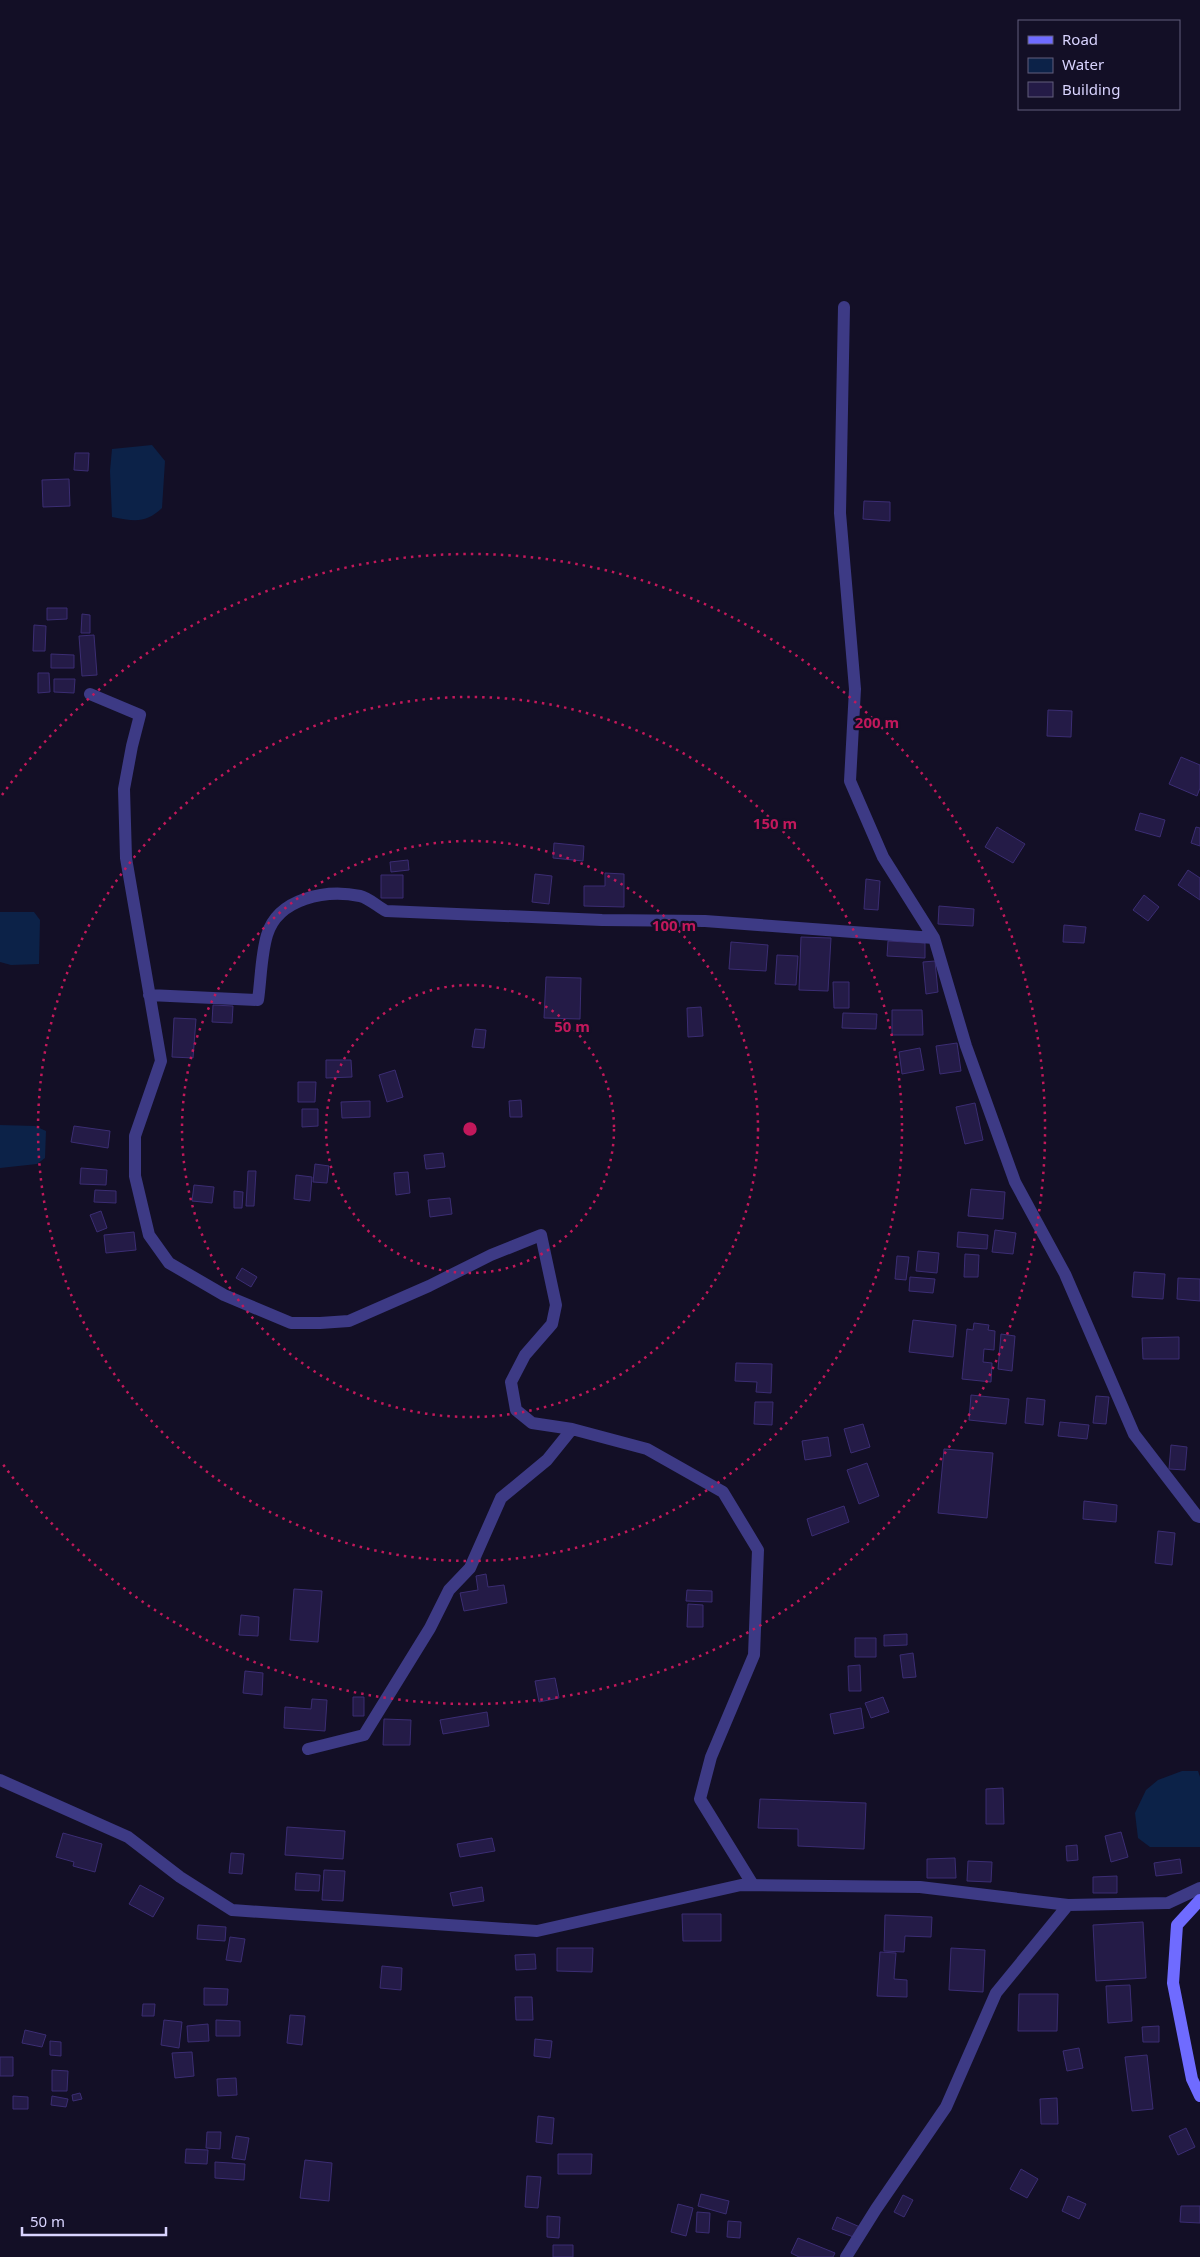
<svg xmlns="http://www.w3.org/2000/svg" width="1200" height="2257" viewBox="0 0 1200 2257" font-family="'Noto Sans',sans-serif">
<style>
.water{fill:#0c2248}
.building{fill:#241b47;stroke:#3b2d73}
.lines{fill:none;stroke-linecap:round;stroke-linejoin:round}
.street{stroke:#3d3a85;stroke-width:12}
.secondary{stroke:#6f6bff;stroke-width:12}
.ring{fill:none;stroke:#c2185b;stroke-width:2.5;stroke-dasharray:2.5 5}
.centre{fill:#c2185b;stroke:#130f26;stroke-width:2.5}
.ring-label{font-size:15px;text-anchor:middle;font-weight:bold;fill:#c2185b;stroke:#130f26;stroke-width:4.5;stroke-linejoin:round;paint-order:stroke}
</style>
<rect width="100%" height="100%" fill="#130f26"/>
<path class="water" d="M 152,445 L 165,461 L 162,508 C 145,524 134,521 112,517 L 110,471 L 112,449 Z
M 0,912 L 34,912 L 40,920 L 39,964 L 11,965 L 0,962 Z
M 0,1125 L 35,1126 L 46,1131 L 45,1158 L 37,1164 L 0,1168 Z
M 1182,1771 L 1198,1771 L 1200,1777 L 1200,1847 L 1150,1847 L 1138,1838 L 1135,1813 L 1146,1790 L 1158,1780 Z"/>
<path class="building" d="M 75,453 L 89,453 L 88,471 L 74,470 Z
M 69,479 L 70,506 L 43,507 L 42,480 Z
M 864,501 L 890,502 L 890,521 L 863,519 Z
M 47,608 L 67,608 L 67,619 L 47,620 Z
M 82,614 L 90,615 L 90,633 L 81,633 Z
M 34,625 L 46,626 L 45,651 L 33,651 Z
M 94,635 L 97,675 L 82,676 L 79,636 Z
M 51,654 L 74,655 L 74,668 L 51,668 Z
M 38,673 L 49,673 L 50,692 L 38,693 Z
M 54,679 L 75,679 L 74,693 L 54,692 Z
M 1048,710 L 1072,711 L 1071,737 L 1047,736 Z
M 1181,757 L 1200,765 L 1200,788 L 1197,796 L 1169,784 Z
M 1140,813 L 1165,820 L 1160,837 L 1135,830 Z
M 997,827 L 1025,844 L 1013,863 L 985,847 Z
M 1196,827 L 1200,828 L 1200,846 L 1191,843 Z
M 554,843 L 584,846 L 583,861 L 553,858 Z
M 408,860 L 409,870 L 391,872 L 390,862 Z
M 1188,870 L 1200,878 L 1200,900 L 1178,885 Z
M 605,873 L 624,874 L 624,907 L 584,906 L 584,886 L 605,886 Z
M 535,874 L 552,876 L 549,904 L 532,902 Z
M 381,875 L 403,875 L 403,898 L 381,898 Z
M 866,879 L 880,881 L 878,910 L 864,909 Z
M 1144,895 L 1159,907 L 1148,921 L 1133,910 Z
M 939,906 L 974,909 L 973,926 L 938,924 Z
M 1064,925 L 1086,927 L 1084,943 L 1063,942 Z
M 801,937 L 831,938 L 828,991 L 799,990 Z
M 888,941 L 925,943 L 925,958 L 887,956 Z
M 731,942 L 768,945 L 766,971 L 729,969 Z
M 777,955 L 798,956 L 796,985 L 775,984 Z
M 935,961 L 938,992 L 926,994 L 923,962 Z
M 546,977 L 581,978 L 580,1019 L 544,1018 Z
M 833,982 L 849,982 L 849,1008 L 834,1008 Z
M 213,1005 L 233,1006 L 232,1023 L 212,1022 Z
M 701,1007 L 703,1036 L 688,1037 L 687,1008 Z
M 892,1010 L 922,1010 L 923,1035 L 892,1035 Z
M 843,1013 L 877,1014 L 876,1029 L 842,1028 Z
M 174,1018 L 196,1019 L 193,1058 L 172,1057 Z
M 475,1029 L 486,1030 L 484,1048 L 472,1047 Z
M 957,1043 L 961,1071 L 940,1074 L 936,1046 Z
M 920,1048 L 924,1070 L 902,1074 L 899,1052 Z
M 326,1060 L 351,1060 L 352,1077 L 326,1078 Z
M 395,1070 L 403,1097 L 387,1102 L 379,1075 Z
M 298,1082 L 316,1082 L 315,1102 L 298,1102 Z
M 521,1100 L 522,1117 L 510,1117 L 509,1101 Z
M 370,1101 L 370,1117 L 342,1118 L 341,1102 Z
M 975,1103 L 983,1140 L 965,1144 L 956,1107 Z
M 302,1109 L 318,1109 L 318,1126 L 302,1127 Z
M 74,1126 L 110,1131 L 108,1148 L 71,1142 Z
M 443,1153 L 445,1167 L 426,1169 L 424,1155 Z
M 315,1164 L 329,1166 L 327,1183 L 313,1182 Z
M 81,1168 L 107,1170 L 106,1185 L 80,1184 Z
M 248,1171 L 256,1171 L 254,1206 L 246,1206 Z
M 408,1172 L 410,1193 L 396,1195 L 394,1173 Z
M 296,1175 L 312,1177 L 310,1201 L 294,1199 Z
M 194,1185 L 214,1187 L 212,1203 L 192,1201 Z
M 971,1189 L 1005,1192 L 1003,1219 L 968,1216 Z
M 95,1190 L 116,1191 L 116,1203 L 94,1202 Z
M 234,1191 L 243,1192 L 242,1208 L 234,1208 Z
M 450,1198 L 452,1214 L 430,1217 L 428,1200 Z
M 101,1211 L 107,1228 L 97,1232 L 90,1215 Z
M 995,1230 L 1016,1233 L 1013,1254 L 992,1252 Z
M 134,1232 L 136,1250 L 106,1253 L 104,1235 Z
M 958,1232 L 988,1235 L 987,1249 L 957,1247 Z
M 918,1251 L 939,1253 L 937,1273 L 916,1271 Z
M 965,1254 L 979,1255 L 978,1277 L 964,1277 Z
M 897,1256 L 909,1257 L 906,1280 L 895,1279 Z
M 242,1268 L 257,1277 L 251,1287 L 236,1278 Z
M 1134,1272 L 1165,1274 L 1163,1299 L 1132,1297 Z
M 910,1277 L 935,1279 L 933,1293 L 909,1291 Z
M 1178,1278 L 1200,1279 L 1200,1301 L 1177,1299 Z
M 913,1320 L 956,1325 L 953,1357 L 909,1352 Z
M 974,1323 L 989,1325 L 988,1330 L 995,1331 L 994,1350 L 984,1349 L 983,1362 L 992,1363 L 991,1382 L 962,1379 L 967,1329 L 973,1330 Z
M 1001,1334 L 1015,1336 L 1012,1371 L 998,1369 Z
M 1179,1337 L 1179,1359 L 1143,1359 L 1142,1338 Z
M 736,1363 L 772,1364 L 771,1393 L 756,1392 L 757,1382 L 735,1381 Z
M 971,1395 L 1009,1399 L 1006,1424 L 969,1420 Z
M 1096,1396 L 1109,1397 L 1106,1424 L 1093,1423 Z
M 1027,1398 L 1045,1400 L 1043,1425 L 1025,1423 Z
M 755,1402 L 773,1402 L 772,1425 L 754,1424 Z
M 1060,1422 L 1089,1425 L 1087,1439 L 1058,1436 Z
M 863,1424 L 870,1447 L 851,1453 L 844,1429 Z
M 828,1437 L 831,1456 L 805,1460 L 802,1441 Z
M 1171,1445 L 1187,1447 L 1185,1470 L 1169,1469 Z
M 944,1449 L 993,1453 L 987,1518 L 938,1513 Z
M 867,1463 L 879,1496 L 859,1504 L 847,1470 Z
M 1084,1501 L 1117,1505 L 1116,1522 L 1083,1519 Z
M 844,1506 L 849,1522 L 812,1536 L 807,1519 Z
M 1158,1531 L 1175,1533 L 1172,1565 L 1155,1563 Z
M 486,1574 L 488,1587 L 504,1585 L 507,1603 L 464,1611 L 460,1593 L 478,1590 L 476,1576 Z
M 294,1589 L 322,1591 L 318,1642 L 290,1640 Z
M 687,1590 L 712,1591 L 712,1602 L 686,1601 Z
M 688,1604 L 703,1605 L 703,1627 L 687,1627 Z
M 241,1615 L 259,1617 L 258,1636 L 239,1635 Z
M 907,1634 L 907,1645 L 884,1646 L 884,1635 Z
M 855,1638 L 876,1638 L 876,1657 L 855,1657 Z
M 913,1653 L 916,1677 L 903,1678 L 900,1655 Z
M 860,1665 L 861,1691 L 849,1691 L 848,1666 Z
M 245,1671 L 263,1673 L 262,1695 L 243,1693 Z
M 555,1678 L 559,1698 L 539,1702 L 535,1681 Z
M 353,1697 L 364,1697 L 364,1716 L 353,1716 Z
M 883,1697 L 889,1712 L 871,1718 L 865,1703 Z
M 312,1699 L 327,1700 L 325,1731 L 284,1728 L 285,1707 L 311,1709 Z
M 861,1708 L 864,1728 L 834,1734 L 830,1714 Z
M 487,1712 L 489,1726 L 443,1734 L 440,1720 Z
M 384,1719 L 411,1720 L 410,1745 L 383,1745 Z
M 1003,1788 L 1004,1824 L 986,1824 L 986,1789 Z
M 760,1799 L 866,1803 L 864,1849 L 798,1846 L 798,1829 L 758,1828 Z
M 287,1827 L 345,1831 L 343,1859 L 285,1855 Z
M 1121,1832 L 1128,1857 L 1111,1862 L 1105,1836 Z
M 63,1833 L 102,1844 L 95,1872 L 73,1866 L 74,1862 L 56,1857 Z
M 492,1838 L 495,1851 L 460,1857 L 457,1844 Z
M 1077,1845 L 1078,1860 L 1067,1861 L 1066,1846 Z
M 231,1853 L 244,1854 L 242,1874 L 229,1873 Z
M 955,1858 L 956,1878 L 927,1878 L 927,1859 Z
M 1180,1859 L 1182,1873 L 1156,1876 L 1154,1863 Z
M 968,1861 L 992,1862 L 991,1882 L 967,1881 Z
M 324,1870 L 345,1871 L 343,1901 L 322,1900 Z
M 296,1873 L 320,1875 L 319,1891 L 295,1890 Z
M 1117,1876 L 1117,1893 L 1093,1893 L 1093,1877 Z
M 140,1885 L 164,1898 L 153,1917 L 129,1904 Z
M 482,1887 L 484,1901 L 453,1906 L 450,1893 Z
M 682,1914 L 721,1914 L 721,1941 L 683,1941 Z
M 885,1915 L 932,1917 L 931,1937 L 905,1936 L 904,1952 L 884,1951 Z
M 1143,1922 L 1146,1978 L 1096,1981 L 1093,1925 Z
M 198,1925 L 226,1927 L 225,1941 L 197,1939 Z
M 230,1937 L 245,1939 L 241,1962 L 226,1960 Z
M 557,1948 L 593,1948 L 592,1972 L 557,1971 Z
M 951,1948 L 985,1950 L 983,1992 L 949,1990 Z
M 880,1952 L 896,1953 L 894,1979 L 907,1980 L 907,1997 L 877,1996 Z
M 535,1954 L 536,1969 L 516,1970 L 515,1955 Z
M 382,1966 L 402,1968 L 401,1990 L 380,1988 Z
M 1130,1985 L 1132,2021 L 1108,2023 L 1106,1986 Z
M 204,1988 L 228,1989 L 227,2005 L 204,2005 Z
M 1019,1994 L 1058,1994 L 1057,2031 L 1018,2031 Z
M 515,1997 L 532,1997 L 533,2020 L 516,2020 Z
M 143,2004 L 155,2004 L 154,2016 L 142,2016 Z
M 290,2015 L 305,2016 L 302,2045 L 287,2043 Z
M 164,2020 L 182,2022 L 179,2048 L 161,2045 Z
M 216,2020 L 240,2021 L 240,2036 L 216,2036 Z
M 208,2024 L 209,2041 L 188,2042 L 187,2026 Z
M 1159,2026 L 1159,2042 L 1143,2042 L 1142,2027 Z
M 25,2030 L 46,2035 L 42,2047 L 22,2043 Z
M 535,2039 L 552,2041 L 550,2058 L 534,2056 Z
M 50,2041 L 61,2042 L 61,2056 L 50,2055 Z
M 1079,2048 L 1083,2068 L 1067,2071 L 1063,2051 Z
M 192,2052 L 194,2076 L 175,2078 L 172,2053 Z
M 1147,2055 L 1153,2109 L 1132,2111 L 1125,2057 Z
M 0,2057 L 13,2057 L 13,2076 L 0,2076 Z
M 52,2070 L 68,2071 L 67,2091 L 52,2091 Z
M 236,2078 L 237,2095 L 218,2096 L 217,2079 Z
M 80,2093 L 82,2099 L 73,2101 L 72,2095 Z
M 13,2096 L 28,2097 L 28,2109 L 13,2109 Z
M 52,2096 L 68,2099 L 66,2107 L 51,2105 Z
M 1057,2098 L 1058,2124 L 1041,2124 L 1040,2099 Z
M 538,2116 L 554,2118 L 552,2144 L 536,2142 Z
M 1186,2128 L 1195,2147 L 1178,2155 L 1169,2136 Z
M 207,2132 L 221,2132 L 220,2149 L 206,2148 Z
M 236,2136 L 249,2138 L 245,2160 L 232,2158 Z
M 186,2149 L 208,2150 L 207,2164 L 185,2163 Z
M 558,2154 L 592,2154 L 591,2174 L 558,2174 Z
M 305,2160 L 332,2163 L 329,2201 L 300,2198 Z
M 215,2162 L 245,2164 L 244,2180 L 215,2178 Z
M 1021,2169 L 1038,2179 L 1027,2198 L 1010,2189 Z
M 527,2176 L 541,2177 L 538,2208 L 525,2207 Z
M 701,2194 L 729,2201 L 726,2214 L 698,2206 Z
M 903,2195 L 913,2200 L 904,2217 L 894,2212 Z
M 1068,2196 L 1086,2204 L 1079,2219 L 1062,2211 Z
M 678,2204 L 693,2208 L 686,2236 L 671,2232 Z
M 1181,2206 L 1200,2206 L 1200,2223 L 1180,2222 Z
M 697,2212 L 710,2213 L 709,2233 L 696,2232 Z
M 547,2216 L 560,2217 L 559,2238 L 547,2237 Z
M 837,2217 L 860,2227 L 856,2238 L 832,2229 Z
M 728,2221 L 741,2222 L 740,2238 L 727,2237 Z
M 798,2238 L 835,2253 L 833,2257 L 799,2257 L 791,2253 Z
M 553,2245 L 573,2245 L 573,2257 L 553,2257 Z"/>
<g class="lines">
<path class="street" d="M 844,307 L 840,513 L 855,689 L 850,781 L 883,857 L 934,938 L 966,1046 L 1015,1182 L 1065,1274 L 1134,1434 L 1197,1516 L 1200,1517
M 90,694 L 140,715 L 132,746 L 124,789 L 126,858 L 161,1061 L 135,1136 L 135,1176 L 149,1235 L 169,1263 L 224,1295 L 291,1323 L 320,1323 L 349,1321 L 429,1286 L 491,1255 L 541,1235 L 556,1305 L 552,1324 L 525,1355 L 511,1382 L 516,1410 L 532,1423 L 572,1429 L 647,1449 L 723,1492 L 758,1550 L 754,1655 L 711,1757 L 700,1799 L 753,1885
M 149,995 L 258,1000 C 261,979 261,955 267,935 C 278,898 326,889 360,896 C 369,898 378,907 386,911 L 602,920 L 705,921 L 934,938
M 308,1749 L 364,1735 L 430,1628 L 449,1590 L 470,1568 L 501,1498 L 547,1460 L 572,1429
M 0,1780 L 128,1837 L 180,1877 L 232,1910 L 537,1931 L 741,1885 L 920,1887 L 1068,1905 L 1168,1903 L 1200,1888
M 846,2257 L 876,2209 L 946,2107 L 996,1993 L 1068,1905"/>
<path class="secondary" d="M 1200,1900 L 1177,1925 L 1173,1983 L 1192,2079 L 1200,2096"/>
</g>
<g class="ring">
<circle cx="470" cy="1129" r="144"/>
<circle cx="470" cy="1129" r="288"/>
<circle cx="470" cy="1129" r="432"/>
<path d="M2 795A575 575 0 1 1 2 1463"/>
</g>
<circle cx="470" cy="1129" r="8" class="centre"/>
<g class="ring-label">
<text x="877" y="728">200 m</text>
<text x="775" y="829">150 m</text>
<text x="674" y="931">100 m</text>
<text x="572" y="1032">50 m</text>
</g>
<rect x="1018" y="20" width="162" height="90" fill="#130f26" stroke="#625e7d"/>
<rect x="1028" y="36" width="25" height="8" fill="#6f6bff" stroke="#625e7d"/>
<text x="1062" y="45" font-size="15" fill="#d9d4ff">Road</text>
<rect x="1028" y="58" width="25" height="15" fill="#0c2248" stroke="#625e7d"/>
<text x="1062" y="70" font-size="15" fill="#d9d4ff">Water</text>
<rect x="1028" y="82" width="25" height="15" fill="#241b47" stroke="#625e7d"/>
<text x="1062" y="95" font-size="15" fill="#d9d4ff">Building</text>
<path d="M22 2227v8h144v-8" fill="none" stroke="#d9d4ff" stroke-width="2.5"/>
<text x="30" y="2227" font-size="15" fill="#d9d4ff" stroke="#130f26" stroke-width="4" paint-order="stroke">50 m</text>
</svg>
